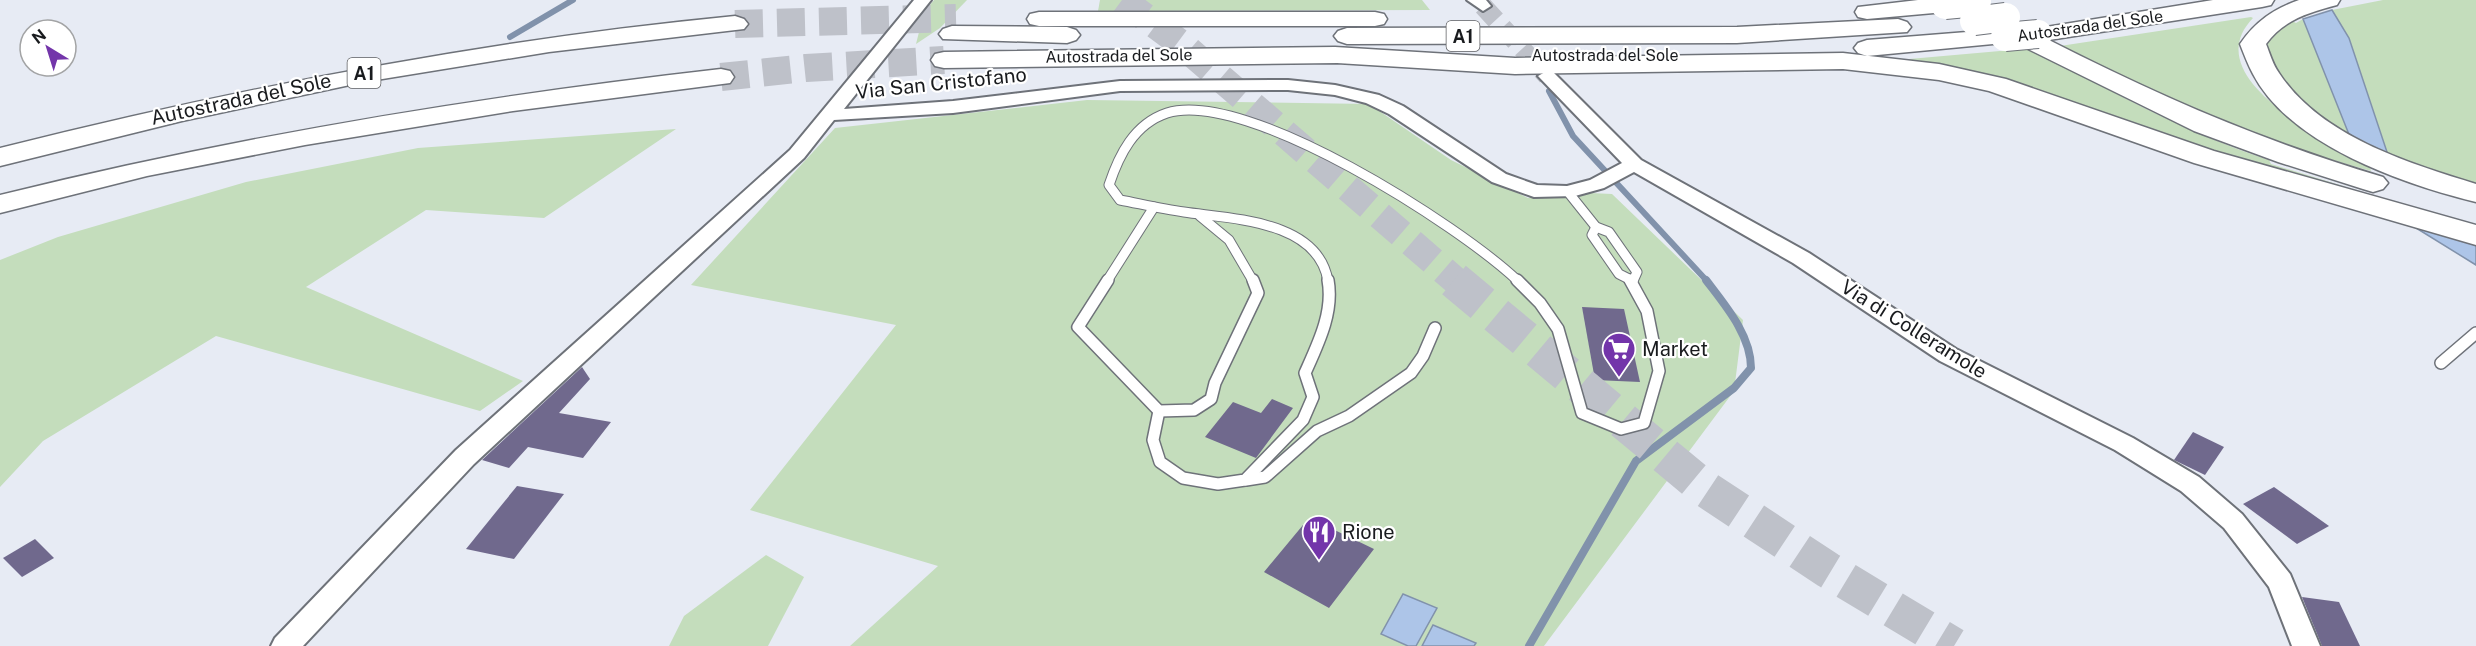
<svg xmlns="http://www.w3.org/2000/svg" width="2476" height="646" font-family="'Public Sans',sans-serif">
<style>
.green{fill:#c4ddbc}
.water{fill:#adc5e8;stroke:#8192ab;stroke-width:1.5}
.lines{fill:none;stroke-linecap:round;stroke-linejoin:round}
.stream-far1{stroke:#8192ab;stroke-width:6}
.stream{stroke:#8192ab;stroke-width:8}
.building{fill:#70698d}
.street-tunnel{stroke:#bec1c9;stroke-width:19;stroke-dasharray:19 10;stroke-linecap:butt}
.primary-tunnel-far1{stroke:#bec1c9;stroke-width:28;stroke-dasharray:28 14;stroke-linecap:butt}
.primary-tunnel{stroke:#bec1c9;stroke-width:37;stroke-dasharray:37 18;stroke-linecap:butt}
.highway-tunnel{stroke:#bec1c9;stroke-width:28;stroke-dasharray:28 14;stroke-linecap:butt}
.lane-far1-casing{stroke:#6e7279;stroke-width:11}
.lane-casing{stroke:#6e7279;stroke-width:14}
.street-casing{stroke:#6e7279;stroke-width:4}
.highway-casing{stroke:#6e7279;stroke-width:3}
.lane-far1{stroke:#fff;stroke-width:9}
.lane{stroke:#fff;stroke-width:11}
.street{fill:#fff;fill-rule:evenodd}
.highway{fill:#fff;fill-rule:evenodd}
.highway-bridge-casing{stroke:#6e7279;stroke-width:30;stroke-linecap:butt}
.highway-bridge{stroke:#fff;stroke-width:28}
.labels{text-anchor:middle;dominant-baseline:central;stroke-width:4.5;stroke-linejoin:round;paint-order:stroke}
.far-street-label{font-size:16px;fill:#191b1e;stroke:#fff}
.shield{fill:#fff;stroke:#5e5f62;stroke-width:1.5}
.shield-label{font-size:18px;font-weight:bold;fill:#191b1e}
.street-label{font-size:20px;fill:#191b1e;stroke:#fff}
.poi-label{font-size:20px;fill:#191b1e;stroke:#fff;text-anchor:start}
</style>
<rect width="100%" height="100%" fill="#e7ebf4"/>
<!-- green -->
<g class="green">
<polygon points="934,0 967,0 940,28 916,44 924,12"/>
<polygon points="1100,0 1422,0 1430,10 1098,11"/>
<polygon points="2383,0 2476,0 2476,187 2388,155 2349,38 2332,10"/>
<path d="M2251,17l2,1c-58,60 74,122 115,144l3,9c-109,-30 -211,-74 -311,-125z"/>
<path d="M2303,19l47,118c-25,-12 -93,-61 -82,-94 4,-11 13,-16 22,-23l6,3z"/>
<path d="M2034,48c75,43 152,85 235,112l2,4 88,27 -4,1 -457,-132z"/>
<polygon points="1087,100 1369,104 1451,160 1528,198 1568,192 1612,194 1743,320 1734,391 1544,646 850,646 938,566 750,510 896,325 691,285 835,128"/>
<polygon points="676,129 544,218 426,210 306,287 523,381 480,411 216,336 43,441 0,487 0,260 58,237 246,182 418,148"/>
<polygon points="766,555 804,577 768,646 669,646 684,616"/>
</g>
<!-- water -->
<g class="water">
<polygon points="2332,10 2349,38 2388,155 2350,137 2303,19"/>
<polygon points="2408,223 2476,243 2476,265"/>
<polygon points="1403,594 1437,608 1416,646 1408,646 1381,634"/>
<polygon points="1433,625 1476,643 1474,646 1422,646"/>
</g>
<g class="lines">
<!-- stream-far1 -->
<g class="stream-far1">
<polyline points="510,37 573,0"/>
<polyline points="1549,91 1573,136 1707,281"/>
</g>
<!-- stream -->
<path class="stream" d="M1529,646l107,-185 98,-73 17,-20c0,-33 -26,-63 -45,-88"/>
</g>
<!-- building -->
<g class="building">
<polygon points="1582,307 1624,309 1640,382 1595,380"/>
<polygon points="582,367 590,379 559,413 611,422 583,458 528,447 509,468 482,460"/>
<polygon points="1272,399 1293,408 1256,458 1205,437 1233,402 1261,413"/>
<polygon points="2193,432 2224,447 2205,475 2174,460"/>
<polygon points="517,486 564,494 514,559 466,549"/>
<polygon points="2274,487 2329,526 2297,544 2243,504"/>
<polygon points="1320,523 1374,549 1329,608 1264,572 1303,525 1314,530"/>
<polygon points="35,539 54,558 22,577 3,558"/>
<polygon points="2302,597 2339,602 2360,646 2322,646"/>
</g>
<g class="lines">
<!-- street-tunnel -->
<polyline class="street-tunnel" points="1483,6 1547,76"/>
<!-- primary-tunnel-far1 -->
<polyline class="primary-tunnel-far1" points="1122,0 1180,43 1456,281"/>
<!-- primary-tunnel -->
<polyline class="primary-tunnel" points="1454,280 1704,488 1828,570 1954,646"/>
<!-- highway-tunnel -->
<g class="highway-tunnel">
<polyline points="735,24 956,18"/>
<polyline points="721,77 806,68 944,60"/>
</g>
<!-- lane-far1 casing -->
<g class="lane-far1-casing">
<g id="lane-far1">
<polyline points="1568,192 1596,227 1609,232 1637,272 1633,281"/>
<polyline points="1200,216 1229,240 1253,281"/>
<polyline points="1596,227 1592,235 1619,274 1633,281"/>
<polyline points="1107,281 1154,207"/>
<path d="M1328,281c-10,-61 -97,-62 -144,-69 -22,-3 -43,-8 -64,-12l-11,-15c10,-30 25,-61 58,-72 79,-25 293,113 351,168"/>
</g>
</g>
<!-- lane casing -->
<g class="lane-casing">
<g id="lane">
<polyline points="1108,280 1078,327 1159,411 1194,410 1211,399 1215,383 1258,293 1253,280"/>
<polyline points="1517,280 1540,303 1558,329 1582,413 1621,429 1644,423 1659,371 1647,311 1630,280"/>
<polyline points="2441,363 2476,333"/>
<path d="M1159,411l-6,29 7,22 23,16 35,6 27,-4 58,-60 10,-23 -8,-24c13,-29 29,-61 23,-93"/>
<polyline points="1246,480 1265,477 1317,431 1349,416 1411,373 1423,356 1435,328"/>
</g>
</g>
<!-- street casing -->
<g class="street-casing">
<g id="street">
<polygon points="914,0 931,0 844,109 953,101 1120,81 1288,80 1335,85 1379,95 1403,106 1506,174 1537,185 1567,186 1590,180 1622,163 1538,76 1547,71 1553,72 1641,160 1809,253 1956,349 2133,438 2199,477 2242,514 2290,574 2320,646 2292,646 2269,587 2224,528 2181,491 2115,450 1940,361 1793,263 1634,172 1604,188 1575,196 1534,197 1492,182 1389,114 1366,103 1335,95 1288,90 1120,91 953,113 834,120 804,158 474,464 303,646 271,646 275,638 456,450 790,150"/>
<polygon points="1467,0 1486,0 1491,6 1483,11"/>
</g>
</g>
<!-- highway casing -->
<g class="highway-casing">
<g id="highway">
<polygon points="1918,0 1954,0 1957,5 1954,10 1945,12 1867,19 1858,17 1855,12 1858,7"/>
<path d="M2213,0h61l-3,5 -9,2 -213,33c112,57 213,101 334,137l5,6 -5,6 -10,3 -10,-3 -85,-27 -84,-31 -180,-89 -147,14 -9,-3 -4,-5 4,-5 9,-3 125,-10 -3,-4 4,-5 9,-3 9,3 17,9z"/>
<path d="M2299,0h41l-3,5c-27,7 -54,15 -71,39 4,10 7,21 13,29 41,63 129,90 197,111v18c-73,-18 -186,-57 -223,-128 -5,-9 -9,-20 -13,-30 15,-22 33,-35 59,-44z"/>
<polygon points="1039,12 1375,12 1384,14 1387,19 1384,24 1375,26 1039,26 1030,24 1027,19 1030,14"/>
<path d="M735,16l9,3 4,5 -4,5 -195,23 -185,30 -182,39 -182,45v-18c243,-61 486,-108 735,-132z"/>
<polygon points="1898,19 1907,22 1911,27 1907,32 1737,43 1347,44 1338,41 1334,36 1338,31 1347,28 1737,27"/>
<polygon points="952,26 1067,27 1076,30 1080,35 1076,40 1067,43 943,39 939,34 943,29"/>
<polygon points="1335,47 1515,58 1843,53 1939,64 2006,79 2214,151 2476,225 2476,245 2194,163 1989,91 1939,80 1843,69 1515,74 1337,63 944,68 935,66 931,60 935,54 944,52"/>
<path d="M721,69l9,2 4,6 -4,6 -217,28 -208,34 -158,31 -147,37v-18c239,-59 476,-98 721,-126z"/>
</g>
</g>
<!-- lane-far1 -->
<use href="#lane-far1" class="lane-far1"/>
<!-- lane -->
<use href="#lane" class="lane"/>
<!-- street -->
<use href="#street" class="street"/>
<!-- highway -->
<use href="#highway" class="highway"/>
<!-- highway-bridge casing -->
<g class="highway-bridge-casing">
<g id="highway-bridge">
<polyline points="1945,5 1977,2"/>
<polyline points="1974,21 2006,17"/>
<polyline points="2005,37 2038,34"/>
</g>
</g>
<!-- highway-bridge -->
<use href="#highway-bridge" class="highway-bridge"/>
</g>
<!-- icons -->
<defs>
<g id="supermarket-pin" transform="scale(1.725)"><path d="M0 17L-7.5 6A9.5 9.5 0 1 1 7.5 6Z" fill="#7335aa" stroke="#fff"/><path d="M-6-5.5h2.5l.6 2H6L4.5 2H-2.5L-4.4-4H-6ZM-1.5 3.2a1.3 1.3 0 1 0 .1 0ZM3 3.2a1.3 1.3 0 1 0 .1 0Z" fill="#fff"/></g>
<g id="restaurant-pin" transform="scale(1.725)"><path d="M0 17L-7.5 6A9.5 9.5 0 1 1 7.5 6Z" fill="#7335aa" stroke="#fff"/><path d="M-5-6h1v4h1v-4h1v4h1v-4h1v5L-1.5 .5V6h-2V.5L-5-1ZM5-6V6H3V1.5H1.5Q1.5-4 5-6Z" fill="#fff"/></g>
</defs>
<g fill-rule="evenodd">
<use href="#supermarket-pin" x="1619" y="349"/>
<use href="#restaurant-pin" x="1319" y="532"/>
</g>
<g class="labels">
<!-- far-street labels -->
<g class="far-street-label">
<text transform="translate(2090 26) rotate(-8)">Autostrada del Sole</text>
<text x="1605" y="55">Autostrada del Sole</text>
<text transform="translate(1119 56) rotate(-1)">Autostrada del Sole</text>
</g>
<!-- shield labels -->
<g class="shield">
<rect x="1446.5" y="21" width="33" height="30" rx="4.5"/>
<rect x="347.5" y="58" width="33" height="30" rx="4.5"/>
</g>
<g class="shield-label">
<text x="1463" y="36">A1</text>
<text x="364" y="73">A1</text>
</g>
<!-- street labels -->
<g class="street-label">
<text transform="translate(941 83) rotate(-6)">Via San Cristofano</text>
<text transform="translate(241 99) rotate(-12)">Autostrada del Sole</text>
<text transform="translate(1914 329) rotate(32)">Via di Colleramole</text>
</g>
<!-- poi labels -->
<g class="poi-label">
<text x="1642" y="349">Market</text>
<text x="1342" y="532">Rione</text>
</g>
</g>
<!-- north arrow -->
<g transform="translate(48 48) rotate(322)"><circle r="28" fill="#ffffff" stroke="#a3a4a5" stroke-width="1.5"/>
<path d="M0-4.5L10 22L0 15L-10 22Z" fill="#7335aa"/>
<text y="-9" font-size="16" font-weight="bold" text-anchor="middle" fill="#191b1e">N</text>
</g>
</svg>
